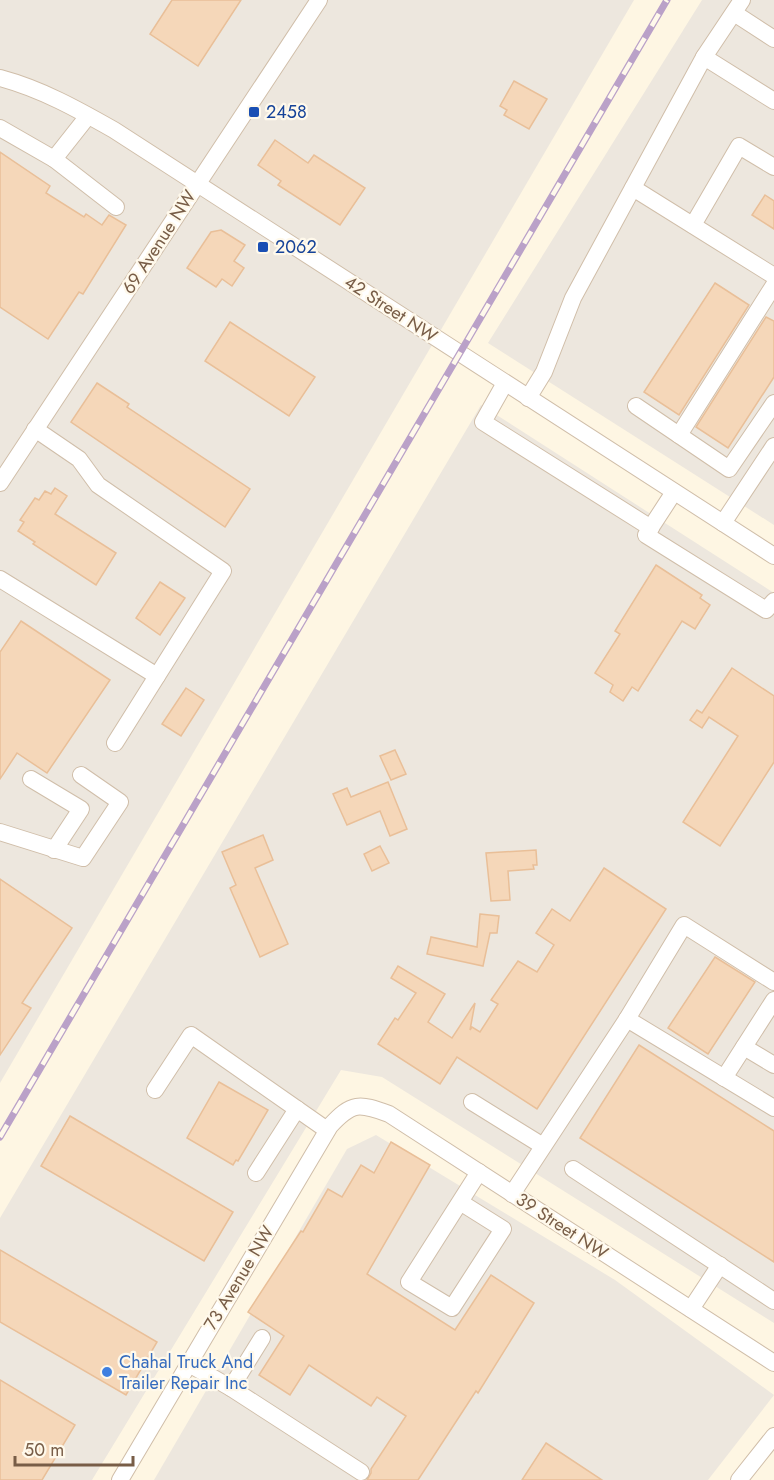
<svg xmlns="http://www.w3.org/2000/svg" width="774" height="1480" font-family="Jost,sans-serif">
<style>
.industrial{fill:#ede7de}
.building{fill:#f5d7b9;stroke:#e9bf98;stroke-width:1.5}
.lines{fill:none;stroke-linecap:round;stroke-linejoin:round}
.minor-casing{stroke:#d0bea9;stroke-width:18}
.minor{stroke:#fff;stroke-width:16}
.rail-casing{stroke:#baa1c8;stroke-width:7}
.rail{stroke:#fff9eb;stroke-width:4.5;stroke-dasharray:14;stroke-linecap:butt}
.transit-dot{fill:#1a4fb4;stroke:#fff9eb;stroke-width:2}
.shop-dot{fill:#3f7fe0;stroke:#fff9eb;stroke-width:2}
.labels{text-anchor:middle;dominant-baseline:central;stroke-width:4.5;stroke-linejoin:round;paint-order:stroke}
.transit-label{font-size:18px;fill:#164399;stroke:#fff9eb;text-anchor:start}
.street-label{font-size:18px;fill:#785d47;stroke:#fff9eb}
.shop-label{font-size:18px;fill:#366cbe;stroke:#fff9eb;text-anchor:start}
</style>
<rect width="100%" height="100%" fill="#fef6e3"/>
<!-- industrial -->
<g class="industrial">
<polygon points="0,0 634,0 0,1083"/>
<polygon points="702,0 774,0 774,525 488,343"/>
<polygon points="481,405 774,593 774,1323 382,1077 341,1070 92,1480 0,1480 0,1218"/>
<polygon points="376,1135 615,1280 774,1395 708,1480 154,1480 347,1149"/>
</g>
<!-- building -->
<g class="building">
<polygon points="172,0 241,0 198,66 150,34"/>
<polygon points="514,81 547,99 529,129 504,115 507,110 500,106"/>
<polygon points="275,140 308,163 314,155 365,188 340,225 278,185 281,181 258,165"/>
<polygon points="0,152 50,186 46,193 84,217 86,214 102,225 109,215 126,225 83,294 79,292 48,339 0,307"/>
<polygon points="765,195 774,201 774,229 752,215"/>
<polygon points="221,230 245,245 234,261 244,268 232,286 222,279 216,287 187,268 211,232"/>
<polygon points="715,283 749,305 679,415 644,392"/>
<polygon points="766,317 774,321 774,377 728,448 696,427"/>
<polygon points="230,322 315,377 289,416 205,361"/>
<polygon points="97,383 129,404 127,407 250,489 225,527 71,422"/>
<polygon points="55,488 67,496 55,514 116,553 96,585 33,544 35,542 18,531 24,522 20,520 35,498 39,500 45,491 51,494"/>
<polygon points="656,565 702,595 700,598 710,605 695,629 682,621 638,691 632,687 623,701 610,692 613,685 595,673 620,634 615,631"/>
<polygon points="160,582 185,598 160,635 136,618"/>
<polygon points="21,621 110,680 47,773 17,753 0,779 0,652"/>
<polygon points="732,668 774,696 774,762 720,846 683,822 738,736 709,717 702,728 690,720 697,710 702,713"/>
<polygon points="186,688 204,700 181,736 162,724"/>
<polygon points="395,750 406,774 391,780 380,756"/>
<polygon points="388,782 407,829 390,836 380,811 347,825 333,794 347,788 351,797"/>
<polygon points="263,835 273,860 255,868 288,944 260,957 230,888 236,885 222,852"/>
<polygon points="380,846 389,863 372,871 364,854"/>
<polygon points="536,850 537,865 533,865 534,869 508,871 510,900 491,901 486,853"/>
<polygon points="604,868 666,909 537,1109 457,1057 440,1084 378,1044 395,1018 398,1020 416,993 391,978 398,966 445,994 428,1022 452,1038 475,1003 470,1030 472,1027 480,1032 498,1004 491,1000 518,961 537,972 554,945 536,933 552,909 570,921"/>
<polygon points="0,879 72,928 22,1003 31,1008 0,1055"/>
<polygon points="480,914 499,916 497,933 490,933 483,966 427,954 431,937 477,947"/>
<polygon points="715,957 755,982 708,1054 668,1028"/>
<polygon points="639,1045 774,1131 774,1262 580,1138"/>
<polygon points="219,1082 268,1110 238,1161 236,1160 233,1165 187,1138"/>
<polygon points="70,1116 233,1212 204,1261 41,1166"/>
<polygon points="391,1142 430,1165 367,1274 455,1330 491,1275 534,1303 478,1393 476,1391 418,1480 367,1480 371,1473 371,1469 406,1416 377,1397 371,1406 309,1365 290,1395 259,1375 284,1336 248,1312 301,1231 303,1232 328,1189 342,1197 361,1165 374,1173"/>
<polygon points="0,1250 157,1342 126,1395 0,1322"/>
<polygon points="0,1380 75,1425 42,1480 0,1480"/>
<polygon points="546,1443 602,1480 522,1480"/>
</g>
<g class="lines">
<!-- minor casing -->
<g class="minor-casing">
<g id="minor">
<polyline points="734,13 774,39"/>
<polyline points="704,57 742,0"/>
<path d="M0,78c41,11 77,31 114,52l660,426"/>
<polyline points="88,116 54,159 116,207"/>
<polyline points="0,128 54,159"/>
<polyline points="633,188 774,276"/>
<polyline points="693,225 739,146 774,167"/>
<polyline points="505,383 483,422 651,528"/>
<polyline points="528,398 544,372 573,298 704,57 774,101"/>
<polyline points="636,406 729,469 774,403"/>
<polyline points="35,429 79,459 98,485 223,571 115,743"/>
<polyline points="679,435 774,285"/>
<polyline points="0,483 319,0"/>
<polyline points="674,492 646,535 766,610 774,601"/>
<polyline points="723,523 774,446"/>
<polyline points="0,579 157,676"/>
<polyline points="31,779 81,809 54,850"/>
<polyline points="0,832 83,858 120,802 81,775"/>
<polyline points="774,982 684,925 627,1019 774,1108"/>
<polyline points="744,1047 774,1065"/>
<polyline points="724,1078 774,1000"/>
<polyline points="155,1090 191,1035 327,1130"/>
<polyline points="472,1102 543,1146"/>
<polyline points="573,1169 774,1301"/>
<polyline points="256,1173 297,1109"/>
<polyline points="512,1194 627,1019"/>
<polyline points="460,1202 503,1229 452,1308 409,1282 479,1172"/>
<polyline points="691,1309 720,1265"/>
<polyline points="189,1364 231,1388 361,1472"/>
<polyline points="231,1388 262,1338"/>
<path d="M120,1480l210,-354c22,-24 29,-23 59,-12l385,249"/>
<polyline points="739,1480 774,1436"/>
</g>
</g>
<!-- minor -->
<use href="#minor" class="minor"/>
<!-- rail casing -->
<g class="rail-casing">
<polyline id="rail" points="0,1137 667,0"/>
</g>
<!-- rail -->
<use href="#rail" class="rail"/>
</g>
<!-- markers -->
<g class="transit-dot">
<rect x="248" y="106" width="12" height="12" rx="3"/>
<rect x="257" y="241" width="12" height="12" rx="3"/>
</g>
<circle class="shop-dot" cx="107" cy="1372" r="6"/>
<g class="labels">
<!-- transit labels -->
<g class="transit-label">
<text x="266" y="112">2458</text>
<text x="275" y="247">2062</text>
</g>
<!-- street labels -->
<g class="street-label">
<text transform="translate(159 242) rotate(-57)">69 Avenue NW</text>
<text transform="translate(391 309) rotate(33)">42 Street NW</text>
<text transform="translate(562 1226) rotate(33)">39 Street NW</text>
<text transform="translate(239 1278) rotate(-59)">73 Avenue NW</text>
</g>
<!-- shop labels -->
<g class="shop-label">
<text x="119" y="1362">Chahal Truck And<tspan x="119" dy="21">Trailer Repair Inc</tspan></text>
</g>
</g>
<!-- scale -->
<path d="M15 1456v9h118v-9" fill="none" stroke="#785d47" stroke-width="3"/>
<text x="24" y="1456" font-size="18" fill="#785d47" stroke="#fff9eb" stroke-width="4.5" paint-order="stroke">50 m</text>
</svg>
